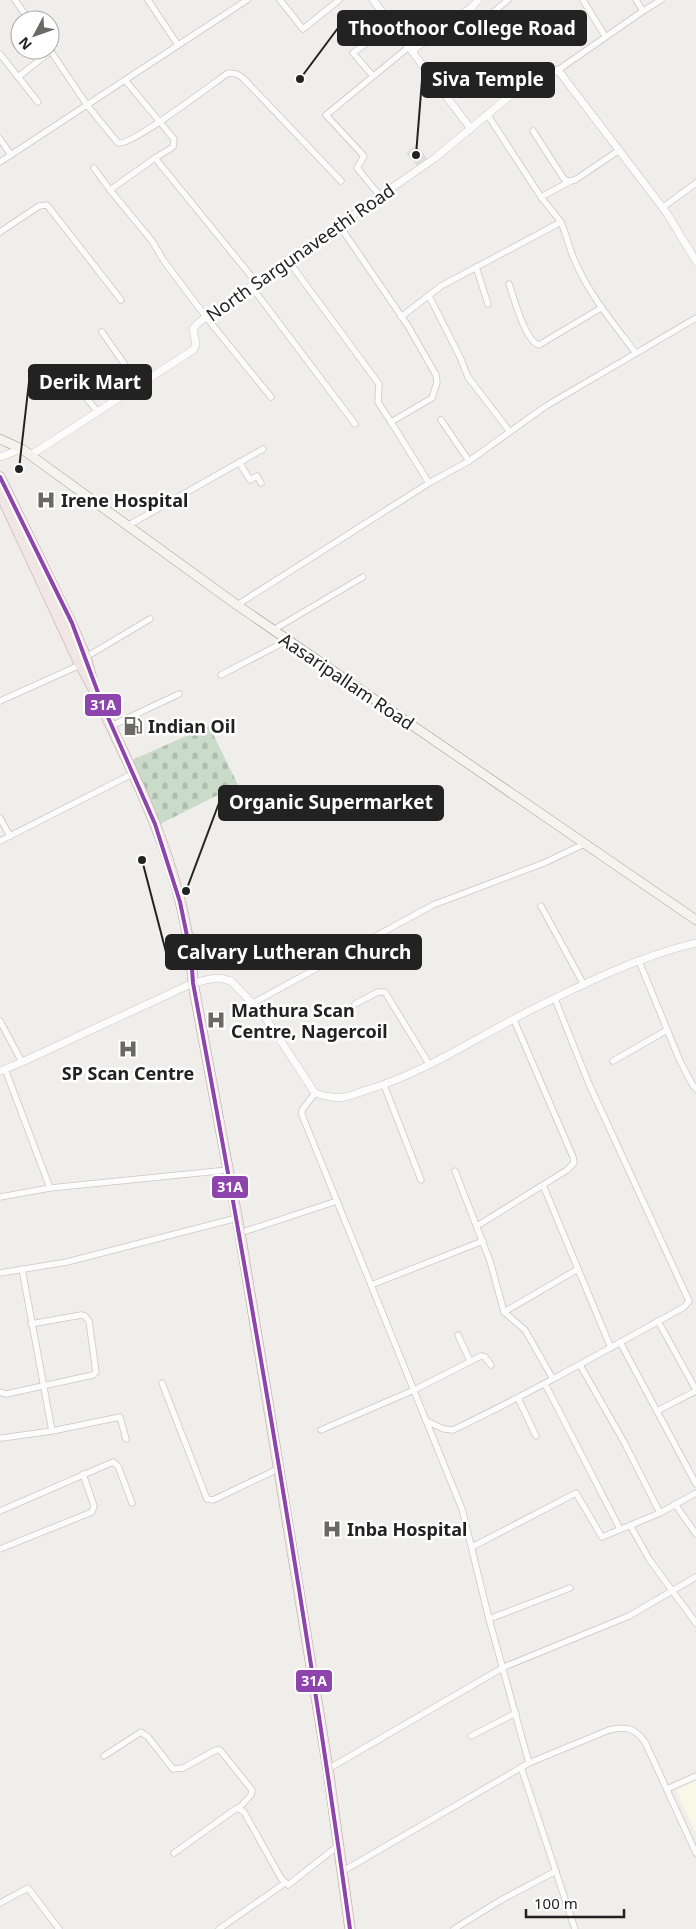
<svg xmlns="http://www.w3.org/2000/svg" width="696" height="1929" font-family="'Noto Sans',sans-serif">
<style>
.education{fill:#f8f7e8}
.religious{fill:#dededc}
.cemetery{fill:url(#cemetery-stones)}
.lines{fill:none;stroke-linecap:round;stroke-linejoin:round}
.minor-casing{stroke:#c9c8c7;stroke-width:7}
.tertiary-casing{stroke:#c9c8c7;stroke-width:8}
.secondary-casing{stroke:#999a82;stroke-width:10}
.trunk-casing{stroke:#c5a2ac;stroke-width:11}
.minor{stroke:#fdfcfc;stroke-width:5.5}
.tertiary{stroke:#fdfcfc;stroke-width:7}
.secondary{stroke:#f4f4ed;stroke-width:9}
.trunk{stroke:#f0e6e4;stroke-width:10}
.bus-1-casing{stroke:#fff;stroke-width:8}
.bus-1{stroke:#8e44ad;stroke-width:4}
.labels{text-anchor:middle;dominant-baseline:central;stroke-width:5;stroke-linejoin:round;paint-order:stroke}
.street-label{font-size:18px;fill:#222;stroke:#fff}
.poi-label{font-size:18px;font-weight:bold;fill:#222;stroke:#fff;text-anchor:start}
.leader{fill:none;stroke:#222;stroke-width:2}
.callout-dot{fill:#222;stroke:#fff;stroke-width:2}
.callout{fill:#222;stroke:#222;stroke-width:2}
.callout-label{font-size:19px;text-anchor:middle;font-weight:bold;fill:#fff}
.line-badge{stroke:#fff;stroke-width:2}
.badge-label{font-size:14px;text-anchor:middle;font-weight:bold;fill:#fff}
</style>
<defs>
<pattern id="cemetery-stones" width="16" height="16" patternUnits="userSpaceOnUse" patternTransform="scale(1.25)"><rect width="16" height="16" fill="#cadbca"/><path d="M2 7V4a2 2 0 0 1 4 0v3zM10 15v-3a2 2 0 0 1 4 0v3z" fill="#adbcad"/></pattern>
</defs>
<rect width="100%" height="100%" fill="#f0eeeb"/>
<!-- education -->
<polygon class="education" points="696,1781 696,1834 676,1790"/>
<!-- religious -->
<polygon class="religious" points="416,145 427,158 417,166 406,153"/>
<!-- cemetery -->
<polygon class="cemetery" points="209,726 238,785 160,824 132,760"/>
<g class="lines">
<!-- minor casing -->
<g class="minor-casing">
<g id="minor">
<polyline points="15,0 29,20"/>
<polyline points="148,0 178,45"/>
<polyline points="280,0 303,29 339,0"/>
<polyline points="583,0 605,36"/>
<polyline points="643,11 661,0"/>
<polyline points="491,14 508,0"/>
<path d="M50,50l37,55 31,38c14,3 94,-59 110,-70l9,1 6,4 98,103"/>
<polyline points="0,54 38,102"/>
<polyline points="558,70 643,11 636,0"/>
<polyline points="373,76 353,53 392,24"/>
<polyline points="18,77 51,51"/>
<polyline points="125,80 174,139 173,147 155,158 256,282"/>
<polyline points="533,131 564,179 568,181 575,180 618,151"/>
<polyline points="0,139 11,155"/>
<polyline points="0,162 247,0"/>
<polyline points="94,168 110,190 152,241 164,261 206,317 271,397"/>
<polyline points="110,190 155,158"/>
<polyline points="380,196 357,168 364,156 326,115 410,46"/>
<polyline points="541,197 571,181"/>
<polyline points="662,208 696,183"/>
<path d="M561,222c5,12 8,25 13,37 14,34 39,64 61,93"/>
<polyline points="339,225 408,326 436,375 437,382 432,398 391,422 429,483"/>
<polyline points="0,232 39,206 47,205 121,300"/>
<polyline points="287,259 379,384 378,402 391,422"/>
<polyline points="476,267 488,304"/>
<path d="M509,284c5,14 16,57 30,61l62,-37"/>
<polyline points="251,286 355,424"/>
<polyline points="429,296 460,357 468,377 510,432"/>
<polyline points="401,317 441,286 561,222 541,197 487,114"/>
<polyline points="102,332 139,385"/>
<polyline points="68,376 98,412"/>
<polyline points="441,420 469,461"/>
<polyline points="239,462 250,480 257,476 261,483"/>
<polyline points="129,525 263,449"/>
<polyline points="237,605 429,483 469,461 546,406 696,318"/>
<polyline points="273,630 363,577"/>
<polyline points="86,657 150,619"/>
<polyline points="221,675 288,640"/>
<polyline points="0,701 80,665"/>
<polyline points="111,726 179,694"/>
<polyline points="0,818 10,836"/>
<polyline points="0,841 134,773"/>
<polyline points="541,906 584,985"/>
<polyline points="639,961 680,1061 692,1084 696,1089"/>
<polyline points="253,1003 433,905 544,863 584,844"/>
<polyline points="355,1004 378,992 385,992 429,1064"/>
<polyline points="0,1021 22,1062"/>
<polyline points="613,1061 667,1030"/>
<polyline points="5,1069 50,1188"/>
<polyline points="384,1085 421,1180"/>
<polyline points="315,1093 302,1110 302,1115 462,1509 489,1619 529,1763 343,1871"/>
<polyline points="455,1171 490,1261 504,1312 525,1330 553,1379"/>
<polyline points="543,1185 611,1348"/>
<polyline points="0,1197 50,1188 228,1170"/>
<polyline points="477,1226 567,1170 574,1163 573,1157 514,1020"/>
<polyline points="240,1233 337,1201"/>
<polyline points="0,1273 67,1262 237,1218"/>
<polyline points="371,1285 483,1241"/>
<polyline points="504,1312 578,1269"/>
<polyline points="658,1321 696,1390"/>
<polyline points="458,1335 470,1361"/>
<polyline points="620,1342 696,1484"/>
<polyline points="580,1365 624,1442 660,1513"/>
<polyline points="162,1383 207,1499 213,1500 278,1469"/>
<polyline points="545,1384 620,1529"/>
<polyline points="0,1392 6,1394 93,1375 96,1372 89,1321 85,1316 81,1315 31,1324"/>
<polyline points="518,1398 536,1436"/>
<polyline points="657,1411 696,1391"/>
<path d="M426,1421l18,8 9,1c79,-38 155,-81 231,-123l5,-6 -100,-217 -34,-85"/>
<polyline points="321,1430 414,1390 481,1356 485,1357 491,1365"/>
<polyline points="52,1431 120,1417 126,1439"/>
<polyline points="2,1438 52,1431 22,1269"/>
<polyline points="675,1504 696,1534"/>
<polyline points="0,1511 113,1462 118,1466 132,1503"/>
<polyline points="630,1525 649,1559 696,1623"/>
<polyline points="472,1547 576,1493 602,1537 660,1513 696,1493"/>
<polyline points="0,1549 92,1512 94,1506 83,1474"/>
<polyline points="489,1619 570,1588"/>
<polyline points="471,1736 516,1713"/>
<polyline points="104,1756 141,1732 148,1737 173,1769 183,1768 216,1750 220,1750 252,1790 251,1795 239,1808"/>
<path d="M529,1763l80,-33c17,-4 26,-2 36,12l51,111"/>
<polyline points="521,1767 575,1929"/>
<polyline points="328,1769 504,1667 629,1616 696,1577"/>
<polyline points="667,1789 696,1776"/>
<polyline points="174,1853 237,1808 244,1812 281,1878 288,1885 339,1845"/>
<polyline points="0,1903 28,1888 59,1929"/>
<polyline points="219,1929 285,1883"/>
<polyline points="454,1929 501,1900 556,1871"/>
</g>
</g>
<!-- tertiary casing -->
<g class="tertiary-casing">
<g id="tertiary">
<polyline points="373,0 471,129"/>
<polyline points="413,50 472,7 478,0"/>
<polyline points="31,455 193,350 196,345 193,329 197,324 206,317 435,158 512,94 558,70 666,212 696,261"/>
<polyline points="0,457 22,449"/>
<path d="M0,1071l22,-9 171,-79 17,-4 9,-1 12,3 32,33 52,79c9,3 19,6 30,4 7,-1 14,-5 22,-7 57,-17 107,-51 160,-78 54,-27 110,-55 169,-69"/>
</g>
</g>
<!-- secondary casing -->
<g class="secondary-casing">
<polyline id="secondary" points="0,439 22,449 237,605 696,920"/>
</g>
<!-- trunk casing -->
<g class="trunk-casing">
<g id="trunk">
<polyline points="0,477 71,623 86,657 91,676"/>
<path d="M0,493l80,172c14,23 24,47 36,72 38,78 72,158 77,246l47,250 88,536 22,160"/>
</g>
</g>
<!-- minor -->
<use href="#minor" class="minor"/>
<!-- tertiary -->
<use href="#tertiary" class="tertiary"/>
<!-- secondary -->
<use href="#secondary" class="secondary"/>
<!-- trunk -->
<use href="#trunk" class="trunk"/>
<!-- bus-1 casing -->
<g class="bus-1-casing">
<path id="bus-1" d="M0,477l72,146 31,83 52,118 25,78 11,53 2,28c59,314 113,629 157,946"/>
</g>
<!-- bus-1 -->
<use href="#bus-1" class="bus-1"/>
</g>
<!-- icons -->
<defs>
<g id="hospital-bare" transform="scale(1.5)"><path d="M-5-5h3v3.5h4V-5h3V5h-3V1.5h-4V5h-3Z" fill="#6a6968" stroke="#fff" stroke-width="2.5" paint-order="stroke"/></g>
<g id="fuel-bare" transform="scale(1.5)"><path d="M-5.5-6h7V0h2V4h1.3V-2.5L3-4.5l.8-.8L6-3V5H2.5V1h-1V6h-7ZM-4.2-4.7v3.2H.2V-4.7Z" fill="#6a6968" stroke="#fff" stroke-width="2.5" paint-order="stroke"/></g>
</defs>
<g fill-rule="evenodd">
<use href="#hospital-bare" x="46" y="500"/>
<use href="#fuel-bare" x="133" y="726"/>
<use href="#hospital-bare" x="216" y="1020"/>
<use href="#hospital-bare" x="128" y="1049"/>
<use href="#hospital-bare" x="332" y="1529"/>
</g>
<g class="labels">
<!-- street labels -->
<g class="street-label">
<text transform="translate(300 252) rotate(-35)">North Sargunaveethi Road</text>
<text transform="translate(347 681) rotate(34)">Aasaripallam Road</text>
</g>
<!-- poi labels -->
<g class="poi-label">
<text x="61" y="500">Irene Hospital</text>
<text x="148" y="726">Indian Oil</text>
<text x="231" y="1010">Mathura Scan<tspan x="231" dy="21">Centre, Nagercoil</tspan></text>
<text x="128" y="1073" text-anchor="middle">SP Scan Centre</text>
<text x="347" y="1529">Inba Hospital</text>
</g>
</g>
<!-- callouts -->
<path class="leader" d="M300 79L338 28M416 155L422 80M19 469L29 382M186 891L219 803M142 860L166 952"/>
<g class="callout-dot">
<circle cx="300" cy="79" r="5"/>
<circle cx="416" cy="155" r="5"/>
<circle cx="19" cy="469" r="5"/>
<circle cx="186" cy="891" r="5"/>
<circle cx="142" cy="860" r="5"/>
</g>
<g class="callout">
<rect x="338" y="11" width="248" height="34" rx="5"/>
<rect x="422" y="63" width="132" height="34" rx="5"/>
<rect x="29" y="365" width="122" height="34" rx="5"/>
<rect x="219" y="786" width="224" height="34" rx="5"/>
<rect x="166" y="935" width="255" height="34" rx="5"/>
</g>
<g class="callout-label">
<text x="462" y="35">Thoothoor College Road</text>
<text x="488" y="86">Siva Temple</text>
<text x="90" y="389">Derik Mart</text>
<text x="331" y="809">Organic Supermarket</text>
<text x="294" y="959">Calvary Lutheran Church</text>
</g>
<g class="line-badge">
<rect x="84" y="693" width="38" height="24" rx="5" fill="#8e44ad"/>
<rect x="211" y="1175" width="38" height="24" rx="5" fill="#8e44ad"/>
<rect x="295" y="1669" width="38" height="24" rx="5" fill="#8e44ad"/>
</g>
<g class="badge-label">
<text x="103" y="710">31A</text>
<text x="230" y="1192">31A</text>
<text x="314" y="1686">31A</text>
</g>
<!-- north arrow -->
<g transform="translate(35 35) rotate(229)"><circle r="24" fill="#ffffff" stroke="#a7a7a7"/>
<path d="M0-4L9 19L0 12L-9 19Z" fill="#6a6968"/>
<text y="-8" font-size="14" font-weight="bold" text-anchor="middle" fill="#222222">N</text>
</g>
<!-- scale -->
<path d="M526 1909v8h98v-8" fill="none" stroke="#222222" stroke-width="2.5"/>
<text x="534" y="1909" font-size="15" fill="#222222" stroke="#ffffff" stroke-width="4" paint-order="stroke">100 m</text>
</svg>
